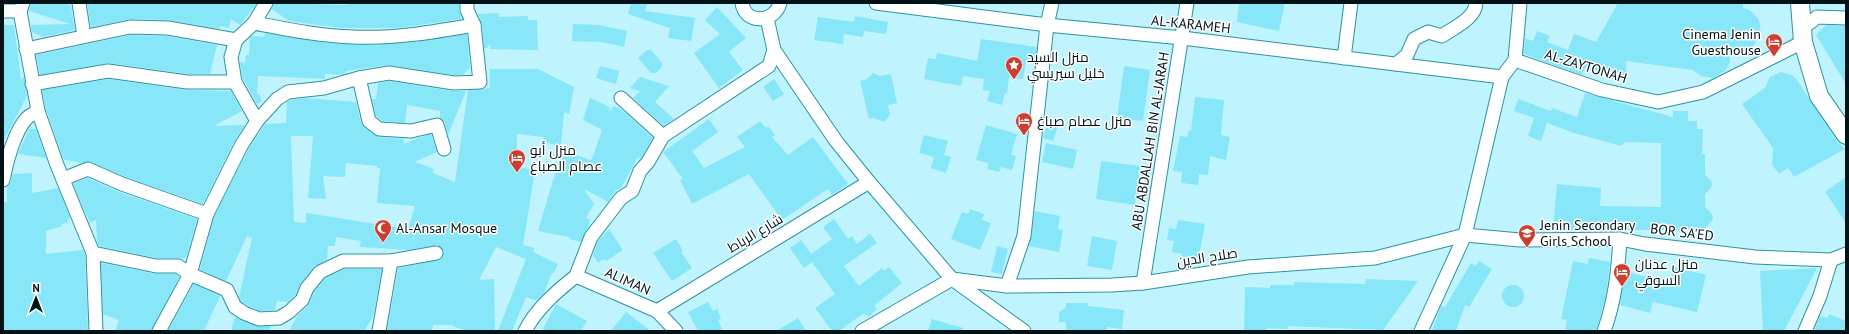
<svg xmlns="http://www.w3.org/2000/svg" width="1849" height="334" font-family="'PT Sans',Cairo,sans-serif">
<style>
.building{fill:#87e6f7;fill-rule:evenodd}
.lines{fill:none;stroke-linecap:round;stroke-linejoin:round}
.street-casing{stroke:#2b92a1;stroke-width:15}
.secondary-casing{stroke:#2b92a1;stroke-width:20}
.street{stroke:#fff;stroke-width:13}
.secondary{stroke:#fff;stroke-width:18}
.labels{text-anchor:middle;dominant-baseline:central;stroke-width:3;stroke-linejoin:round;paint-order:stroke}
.street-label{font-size:14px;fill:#001215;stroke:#fff}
.poi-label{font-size:14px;fill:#001215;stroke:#fff;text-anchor:start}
</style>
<rect width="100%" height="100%" fill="#bff4fe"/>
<!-- building -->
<g class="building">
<polygon points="31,3 65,3 71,6 75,30 43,37 32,32 31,25 70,24 29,11"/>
<polygon points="87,3 257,3 240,25 231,19 229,28 220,26 219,29 169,20 130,19 91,27"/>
<polygon points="274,3 347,5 347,3 459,3 459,10 462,19 398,28 341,28 289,21 272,9"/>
<polygon points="631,3 648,3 645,11 695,18 691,41 668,38 670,28 628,14"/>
<polygon points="1239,3 1285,3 1279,31 1237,22"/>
<polygon points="1618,3 1743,3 1743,8 1750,10 1759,20 1761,33 1754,45 1749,49 1742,51 1730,51 1730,61 1728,67 1724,72 1713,78 1701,76 1693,70 1626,61 1627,76 1585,68 1582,75 1524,54 1525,38 1533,41 1537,31 1550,36 1547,42 1568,50 1574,34 1596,42"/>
<polygon points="717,7 746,38 729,52 743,70 719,88 694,53 720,34 705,20"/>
<polygon points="499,13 499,17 528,16 528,20 537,20 538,50 490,49 490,44 487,48 484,48 482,24 478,14"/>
<polygon points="855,16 888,22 886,34 864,31 863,37 844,34 843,44 814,40 818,17 854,22"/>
<polygon points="573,24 600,25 627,31 624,47 602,42 572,41"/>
<polygon points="3,25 14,25 21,80 24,76 27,96 3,142"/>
<polygon points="1826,25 1846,26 1846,84 1816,35"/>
<polygon points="265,33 327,43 368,45 415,42 467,34 470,67 463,75 454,75 388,65 346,71 346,73 342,75 325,74 325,79 258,76 257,94 259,94 262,101 257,104 243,79 240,62 245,63 246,55 249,55 250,38 252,36 264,37"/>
<polygon points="131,35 167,36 217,45 210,74 188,74 109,63 40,75 36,55"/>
<polygon points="981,39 1037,47 1035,62 1026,61 1023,79 1009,77 1007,94 1005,93 1002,105 987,101 990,91 983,90 984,79 963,76 961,86 924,79 928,58 936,59 937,53 977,61"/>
<polygon points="647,50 651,50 662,63 662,67 656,73 651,73 638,58"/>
<polygon points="600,66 619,71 616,84 596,78"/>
<polygon points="1124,66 1150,70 1143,121 1117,118"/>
<path d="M490,69h48l36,18 -5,27 -5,-2 -3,33 -18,-2 1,-6 -27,-3v33l18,3 -12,75 12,3 -2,4 25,12 -4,9h-2l-8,20 -7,8 -11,-4 -14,34h-14l28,-72 -30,-12 -17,33 15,-1 1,52h-30l-14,-6h-18l-1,6h-45l11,-63 43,-9 3,-8 -6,-6 -29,5 -49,-3 1,-6 -25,-4 -1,9h-7l-1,14 -13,7 -13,16 -6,12 -7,7 -11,-1 -2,9 -15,1 -12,-5 -7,-4 -2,-5 13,-59 -5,-2 -21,45 -26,-12 14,-52 34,-67 17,-26 21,-1 1,-21 4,-2 15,-2 50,4 5,21 3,4 14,10 26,2v5l14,-6 13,-4 6,18 -22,10 19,7 -1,4 22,9 13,-92 22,-2zM291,136h22l-5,62 18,1 -3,-23 22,1 1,-14 31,3v2h3l-3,35 38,3 -7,23 -102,-16v10l-12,-1z"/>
<polygon points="1781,72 1792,75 1797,80 1837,141 1845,149 1794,177 1788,168 1779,174 1772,165 1773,148 1742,104 1765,88 1770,77"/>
<polygon points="873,73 880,76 891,74 897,103 888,105 890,115 884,122 874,118 869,119 860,81 867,79"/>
<polygon points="640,77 669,86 655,102 674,119 664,126 633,98 640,91 630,88"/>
<polygon points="108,79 186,90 231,91 242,111 214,126 245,125 234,142 203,204 125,177 91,162 79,164 79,162 64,160 46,109 42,90"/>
<polygon points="774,79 784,94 773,101 763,87"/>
<polygon points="389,81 453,91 466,91 448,135 445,122 440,118 440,111 407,105 405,123 382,121 376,116 372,99 376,99 378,83"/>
<polygon points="1585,93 1673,117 1673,111 1688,111 1688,121 1697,121 1697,129 1703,129 1702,154 1705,154 1705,175 1711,180 1712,184 1711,188 1705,194 1705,207 1712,214 1713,217 1712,221 1703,230 1598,230 1598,231 1590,231 1553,228 1557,184 1601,188 1600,206 1661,207 1661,143 1625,142 1621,146 1571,132 1547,123 1541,141 1528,136 1534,118 1514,111 1518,99 1551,111 1552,108 1577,117"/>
<polygon points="1195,97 1224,100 1221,135 1230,137 1226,160 1210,156 1208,175 1199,174 1198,185 1181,183 1182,172 1173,171 1180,136 1187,137 1189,130 1191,131"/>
<polygon points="590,98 610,107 609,112 614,106 622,110 653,138 642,157 640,159 638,157 621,188 616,190 608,202 584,189 594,204 586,218 590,219 588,228 581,242 569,239 569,237 538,231 554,177 565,151 590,160 592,159 602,130 583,120"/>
<polygon points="709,119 718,132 692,151 704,168 745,147 737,137 760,121 766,128 768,126 775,135 772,137 788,155 813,137 848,184 832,195 828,189 782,220 749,174 692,204 680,180 683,179 663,152"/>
<polygon points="1047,122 1058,126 1053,141 1043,138"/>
<polygon points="986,125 1017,134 1011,155 1016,156 1012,170 1001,167 999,172 987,169 988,163 976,160"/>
<polygon points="29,129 36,129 46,158 18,154"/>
<polygon points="924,135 948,141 944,155 951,157 946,173 931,168 934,157 919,153"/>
<polygon points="1046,143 1077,150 1073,169 1042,162"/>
<polygon points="1101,161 1140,166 1135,205 1096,199"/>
<polygon points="32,173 32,193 58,188 70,217 67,223 61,224 62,226 46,231 46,254 83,250 85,255 88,331 3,331 3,202 7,202 7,187 11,182 12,174"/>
<polygon points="1846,177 1846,223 1825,192"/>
<polygon points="88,178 119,192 197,219 186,258 157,258 99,246 97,241 96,220 90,223 73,184"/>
<polygon points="970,209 984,214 982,220 991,223 980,250 951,239 962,212 968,214"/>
<polygon points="1035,211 1060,216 1058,229 1063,230 1059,252 1029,246"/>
<polygon points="834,219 848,239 852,236 857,244 870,234 877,243 844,266 859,286 882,268 884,271 889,267 902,283 874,306 877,308 869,317 864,313 839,331 832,331 815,308 835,294 812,262 804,268 790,248 801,240 811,254 832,239 823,227"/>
<polygon points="1178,220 1205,224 1198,261 1181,258 1182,254 1172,252 1174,241 1167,240 1169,228 1176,229"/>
<polygon points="609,229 623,250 606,261 604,259 598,263 593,255 598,241"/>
<polygon points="1092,236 1117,241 1112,270 1087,266"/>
<polygon points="676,239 683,251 681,252 692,268 672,281 653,253"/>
<polygon points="997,246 1008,249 1002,274 991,272"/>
<polygon points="1589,258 1610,262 1606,296 1596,331 1565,331 1567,320 1561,319 1573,261 1588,264"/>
<polygon points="1479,261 1492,269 1469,307 1465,305 1456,331 1432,331 1441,306 1445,307 1471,263 1476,266"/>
<polygon points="101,263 155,274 176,274 179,277 151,331 115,331 119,320 103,314"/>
<polygon points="1674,267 1706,275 1697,312 1653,302 1650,313 1620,305 1625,271 1670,284"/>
<polygon points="1817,268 1784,331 1763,331 1760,271"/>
<polygon points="345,269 382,269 373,317 364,331 289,331 298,315 308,306 314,292 325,278"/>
<polygon points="1366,279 1418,281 1383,330 1288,326 1288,329 1267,328 1267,331 1244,331 1245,287 1270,288 1270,285 1294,285 1294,282 1365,284"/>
<polygon points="194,284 220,296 204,331 168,331"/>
<circle cx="1513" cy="296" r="11"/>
<polygon points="708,302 713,311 717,309 721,319 718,320 723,331 698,331 688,312"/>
<polygon points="1066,303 1088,303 1088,306 1124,310 1122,329 1107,327 1107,330 1066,330 1066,322 1059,322 1059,312 1066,308"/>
<polygon points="556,304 587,321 581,331 542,331"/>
<polygon points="626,312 651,331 611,331"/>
<polygon points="1829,314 1846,321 1846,331 1814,331 1820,316 1828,318"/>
<polygon points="235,317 256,326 271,326 270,331 231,331"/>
<polygon points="798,318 806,331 776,331"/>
<polygon points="932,319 963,328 963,331 928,331"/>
</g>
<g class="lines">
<!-- street casing -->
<g class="street-casing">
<g id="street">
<polyline points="79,3 84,36"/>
<path d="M742,3c3,22 33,20 38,0"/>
<polyline points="876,3 1047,25 1182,38 1502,77"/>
<polyline points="3,11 20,11 23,3"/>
<polyline points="20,11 38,111 57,165 93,253 96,331"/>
<polyline points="767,18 774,50 836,141 869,182 952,279 1024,331"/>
<path d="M254,23c32,6 66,13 99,14 41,2 81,-5 121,-12"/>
<polyline points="1802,29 1817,17 1846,18"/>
<polyline points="26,49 130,27 168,28 236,40"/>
<polyline points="1344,58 1351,3"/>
<polyline points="1515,60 1602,90 1658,102 1703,92 1803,42"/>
<path d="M1396,64l11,-9 7,-16 14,-7 14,4c11,-8 34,-18 34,-33"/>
<polyline points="359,78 369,121 379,129 411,131 437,125 444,149"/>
<polyline points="235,82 231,57 236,40 254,23 266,3"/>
<polyline points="32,84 108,71 187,82 235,82 257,121 277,99 288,92 324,88 359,78 389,73 454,83 480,82 474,25 467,10 467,3"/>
<polyline points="621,98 663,136"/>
<polyline points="63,179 88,169 122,184 207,214"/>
<path d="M3,180c3,-17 12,-50 24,-62 3,-3 8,-5 11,-7"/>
<polyline points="93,253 156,266 178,266 190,274 227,290 235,307 244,313 259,319 279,318 289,312 302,300 307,288 320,272 343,261 391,261 436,253"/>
<polyline points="576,276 591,237 621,198 632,191 640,171 648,162 663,136 769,66 774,50"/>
<polyline points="1143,283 1187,3"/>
<polyline points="1007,286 1024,236 1047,25 1052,3"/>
<polyline points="657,311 869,182"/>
<polyline points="159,331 190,274 207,214 241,146 257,121"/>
<polyline points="379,331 391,261"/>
<path d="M525,331c11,-22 32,-40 51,-55l81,35 19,20"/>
<polyline points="862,331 952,279 1007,286 1112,285 1143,283 1248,267 1375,258 1465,235 1520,240 1620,239 1645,244 1755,257 1831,260 1846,254"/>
<polyline points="1421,331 1465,235 1502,77 1515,60 1520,3"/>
<path d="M1604,331c11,-30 14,-60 16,-92"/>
<polyline points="1805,331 1820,296 1831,260"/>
</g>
</g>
<!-- secondary casing -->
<g class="secondary-casing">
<polyline id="secondary" points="1800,3 1803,42 1819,96 1846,135"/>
</g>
<!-- street -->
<use href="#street" class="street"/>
<!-- secondary -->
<use href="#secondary" class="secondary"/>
</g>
<!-- icons -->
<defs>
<g id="hotel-pin" transform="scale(0.9)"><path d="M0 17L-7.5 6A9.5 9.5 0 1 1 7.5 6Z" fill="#cc3f30" stroke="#fff"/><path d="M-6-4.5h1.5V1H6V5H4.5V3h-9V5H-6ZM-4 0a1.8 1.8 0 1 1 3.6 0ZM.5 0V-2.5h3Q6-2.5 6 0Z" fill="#fff"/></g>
<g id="sight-pin" transform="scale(0.9)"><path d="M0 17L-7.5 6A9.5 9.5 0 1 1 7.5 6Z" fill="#cc3f30" stroke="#fff"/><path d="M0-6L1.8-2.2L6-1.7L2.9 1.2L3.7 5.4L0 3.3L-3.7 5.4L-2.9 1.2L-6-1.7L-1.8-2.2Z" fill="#fff"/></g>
<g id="mosque-pin" transform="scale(0.9)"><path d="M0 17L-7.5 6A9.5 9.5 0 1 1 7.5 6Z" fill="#cc3f30" stroke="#fff"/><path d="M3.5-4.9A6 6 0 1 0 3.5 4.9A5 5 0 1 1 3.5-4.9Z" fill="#fff"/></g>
<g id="school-pin" transform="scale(0.9)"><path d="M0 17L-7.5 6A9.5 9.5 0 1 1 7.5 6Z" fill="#cc3f30" stroke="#fff"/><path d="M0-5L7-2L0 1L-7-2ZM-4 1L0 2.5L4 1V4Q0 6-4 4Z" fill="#fff"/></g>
</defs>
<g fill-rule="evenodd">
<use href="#hotel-pin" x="1774" y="42"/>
<use href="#sight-pin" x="1014" y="65"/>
<use href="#hotel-pin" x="1024" y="121"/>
<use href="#hotel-pin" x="517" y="158"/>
<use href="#mosque-pin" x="383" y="228"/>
<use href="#school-pin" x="1527" y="233"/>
<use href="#hotel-pin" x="1622" y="272"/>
</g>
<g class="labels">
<!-- street labels -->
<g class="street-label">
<text transform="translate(1191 24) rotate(6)">AL-KARAMEH</text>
<text transform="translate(1586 66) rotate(17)">AL-ZAYTONAH</text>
<text transform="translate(1150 141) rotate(-81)">ABU ABDALLAH BIN AL-JARAH</text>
<text transform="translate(1682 232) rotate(7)">BOR SA'ED</text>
<text transform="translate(755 233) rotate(-31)">شارع الرباط</text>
<text transform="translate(1207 257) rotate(-9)">صلاح الدين</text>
<text transform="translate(628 281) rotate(24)">ALIMAN</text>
</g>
<!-- poi labels -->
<g class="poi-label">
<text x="1761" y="34" text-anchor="end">Cinema Jenin<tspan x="1761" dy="16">Guesthouse</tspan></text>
<text x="1027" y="57">منزل السيد<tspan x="1027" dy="16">خليل سيريسي</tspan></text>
<text x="1037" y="121">منزل عصام صباغ</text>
<text x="530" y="150">منزل أبو<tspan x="530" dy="16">عصام الصباغ</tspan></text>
<text x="1540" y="225">Jenin Secondary<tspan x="1540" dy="16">Girls School</tspan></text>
<text x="396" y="228">Al-Ansar Mosque</text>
<text x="1635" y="264">منزل عدنان<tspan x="1635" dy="16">السوقي</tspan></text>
</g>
</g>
<!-- border -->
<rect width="1849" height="334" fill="none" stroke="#001215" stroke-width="8"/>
<!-- north arrow -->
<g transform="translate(36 298)" stroke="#ffffff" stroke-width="3" paint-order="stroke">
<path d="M0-3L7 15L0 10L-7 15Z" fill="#001215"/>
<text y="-6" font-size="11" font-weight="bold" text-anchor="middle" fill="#001215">N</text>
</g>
</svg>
